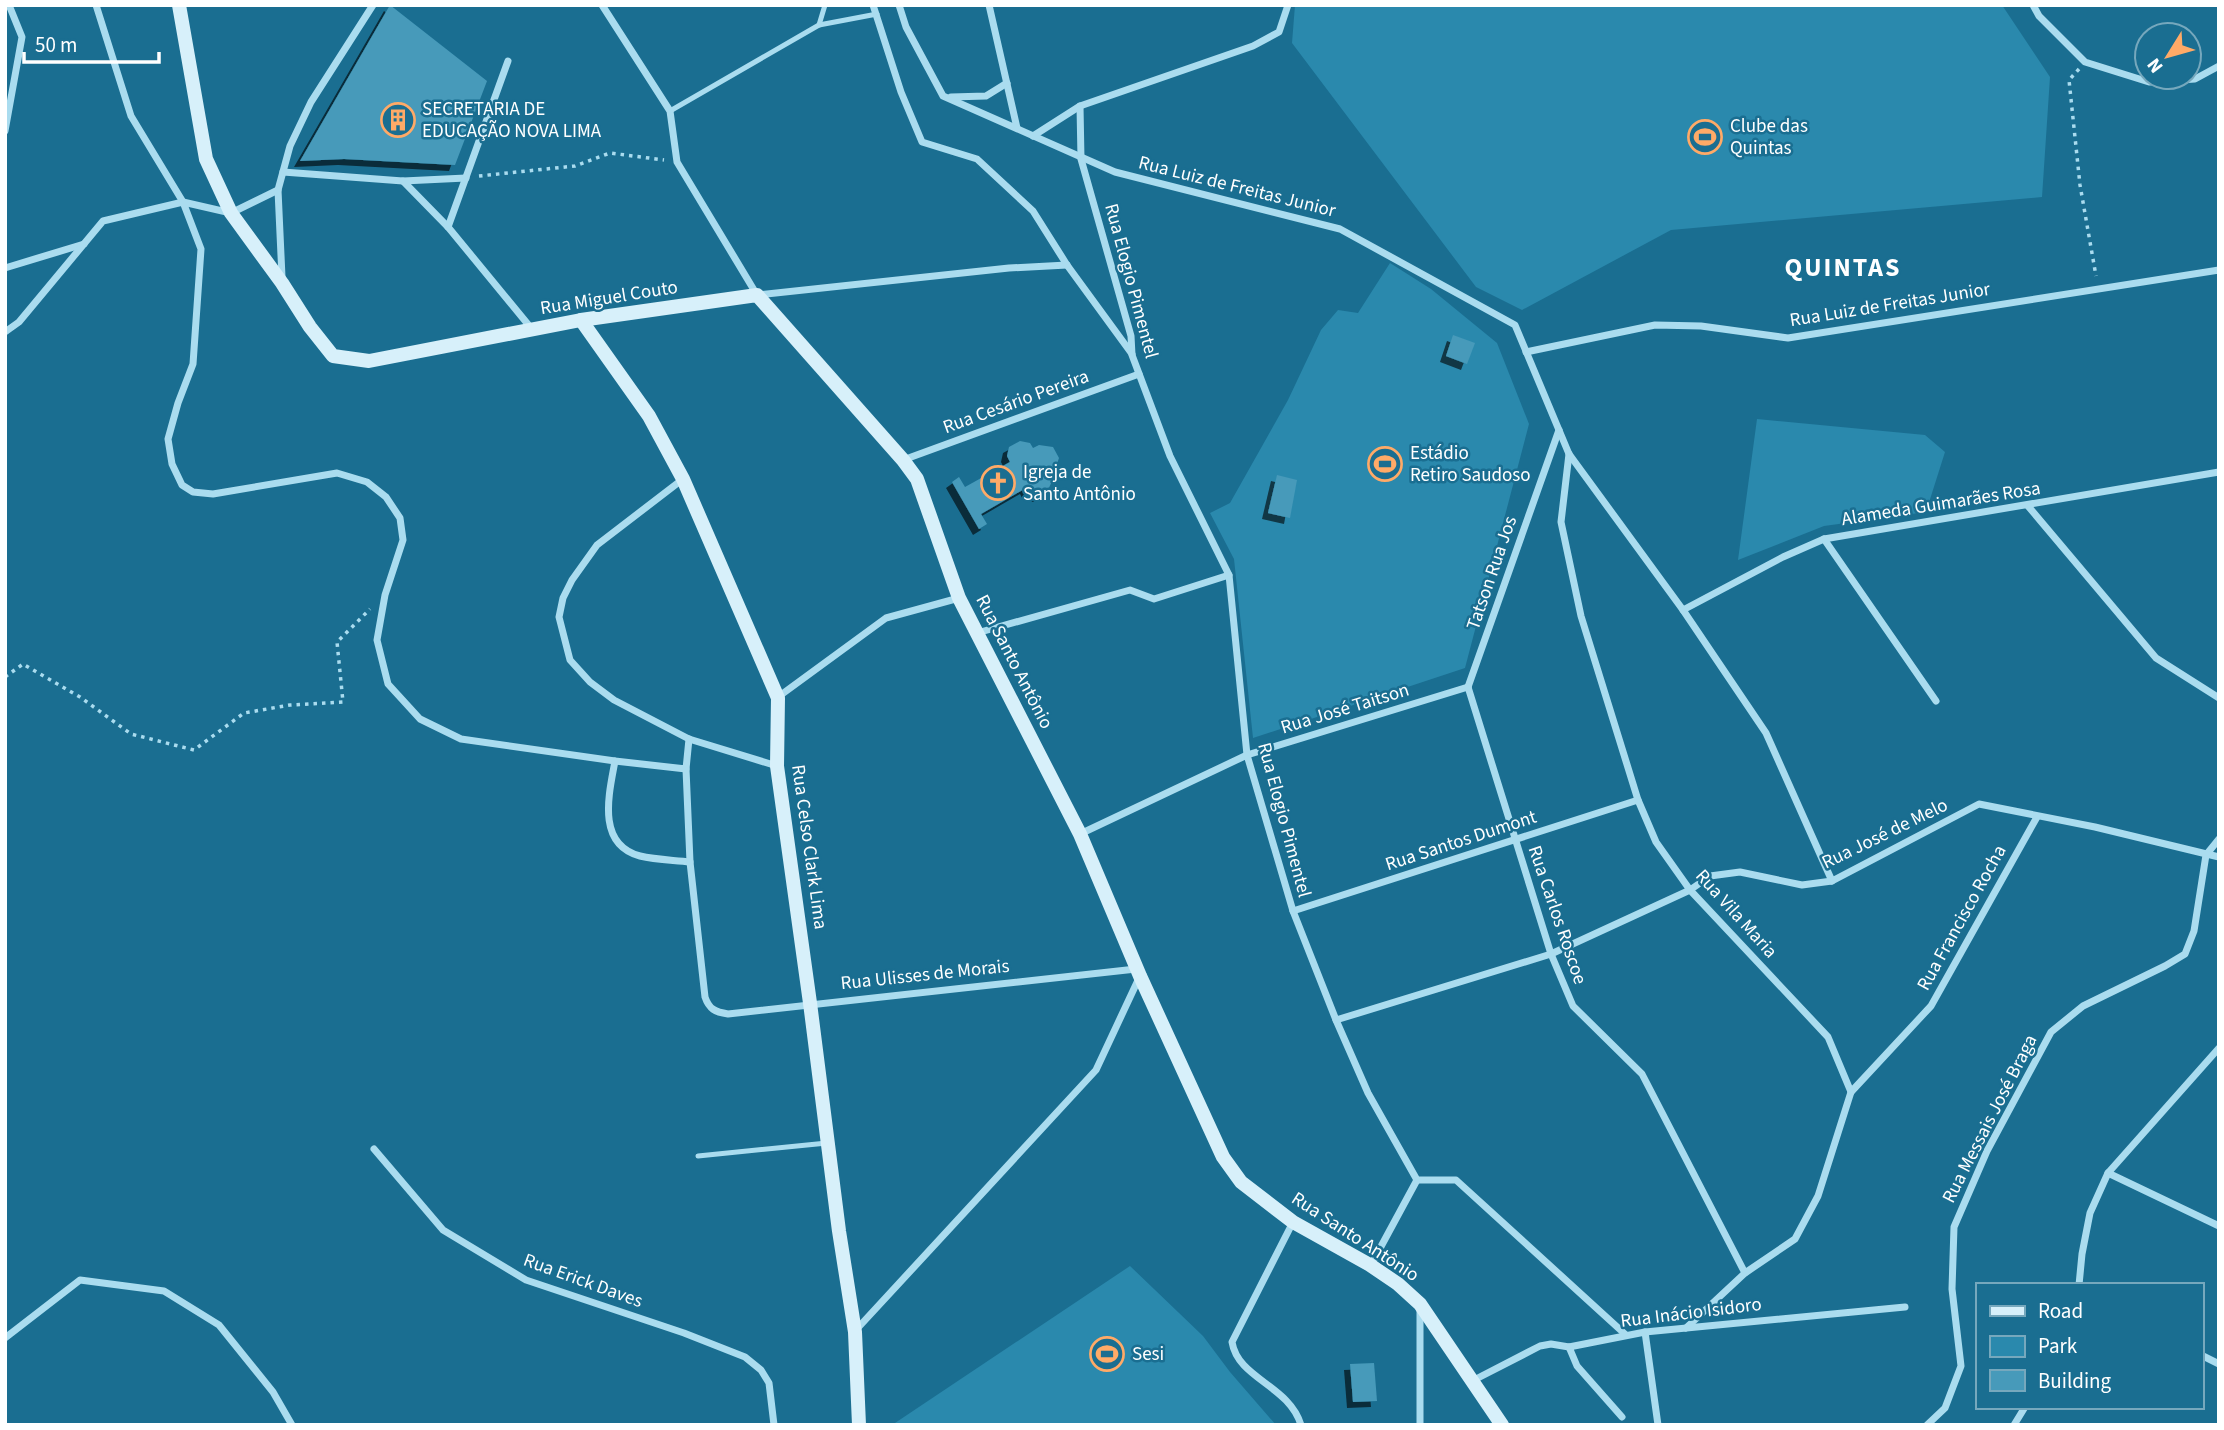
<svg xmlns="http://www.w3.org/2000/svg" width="2224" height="1430" font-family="'Source Sans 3',sans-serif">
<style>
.green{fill:#2a89ad}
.building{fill:#479aba;filter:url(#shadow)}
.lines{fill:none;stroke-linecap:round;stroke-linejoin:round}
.path{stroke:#aadcef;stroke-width:3.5;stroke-dasharray:3.5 5;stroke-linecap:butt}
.lane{stroke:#aadcef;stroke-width:5}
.street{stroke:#aadcef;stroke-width:7}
.secondary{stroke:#d7f0fa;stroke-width:14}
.labels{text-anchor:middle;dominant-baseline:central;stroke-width:5;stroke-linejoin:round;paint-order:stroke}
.poi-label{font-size:19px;fill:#fff;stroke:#1a6e91;text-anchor:start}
.street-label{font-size:19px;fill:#fff;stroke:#1a6e91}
.district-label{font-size:26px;font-weight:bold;letter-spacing:2px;fill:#fff;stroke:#1a6e91}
</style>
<defs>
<filter id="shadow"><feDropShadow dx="-6" dy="6" stdDeviation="0" flood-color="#0009"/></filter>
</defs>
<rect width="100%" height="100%" fill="#1a6e91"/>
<!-- green -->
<g class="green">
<polygon points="1295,5 2002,5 2050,77 2042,197 1671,230 1522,310 1476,287 1292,43"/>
<polygon points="1390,263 1431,289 1497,343 1529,424 1465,668 1253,738 1234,559 1210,513 1230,503 1288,400 1321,330 1338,310 1358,313"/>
<polygon points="1757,419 1925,435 1945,452 1926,512 1824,526 1738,560"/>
<polygon points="1130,1266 1203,1336 1230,1372 1276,1425 892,1425"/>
</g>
<!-- building -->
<g class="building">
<polygon points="390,5 487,81 455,165 344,159 300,161"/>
<polygon points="1453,335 1475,343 1467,364 1446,356"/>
<polygon points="1020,441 1030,443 1033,448 1039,445 1053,447 1059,458 1054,472 1049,475 1052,481 1048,490 1039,496 1029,494 1026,488 981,514 987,524 979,529 952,482 959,477 965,487 1010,462 1007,456 1009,447"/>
<polygon points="1277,475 1297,480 1290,518 1268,513"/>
<polygon points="1374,1363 1377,1401 1353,1402 1350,1364"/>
</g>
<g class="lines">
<!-- path -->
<g class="path">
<polyline points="2079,69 2069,80 2080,185 2096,276"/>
<polyline points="479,176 575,166 610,153 664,160"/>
<polyline points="5,677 23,664 80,697 131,734 194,750 244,713 290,705 343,702 337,642 370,609"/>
</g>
<!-- lane -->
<g class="lane">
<polyline points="819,25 825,5"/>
<polyline points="670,111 819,25 877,14"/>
<polyline points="698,1156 827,1143"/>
</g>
<!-- street -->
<g class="street">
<polyline points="96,5 131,116 183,202 201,249 193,364 178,403 168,439 172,464 182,485 193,492 213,494 337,473 367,482 386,497 400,518 403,540 385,595 377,640 388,684 420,719 461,739 615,761 686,769 689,739"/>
<polyline points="602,5 670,111 677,162 757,295 1009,268 1067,265"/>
<polyline points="873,5 901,92 922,142 977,159 1033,211 1067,265 1132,354"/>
<polyline points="899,5 906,27 943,96 1115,172 1340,229 1515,325 1569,454 1683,610 1766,733 1832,881"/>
<polyline points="989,5 1017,128"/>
<polyline points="2033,5 2039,16 2085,62 2149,82 2195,79 2219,66"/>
<polyline points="951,97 986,96 1007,83"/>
<polyline points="1080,106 1081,159 1131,336 1132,355 1170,456 1229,575 1247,755 1293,911 1336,1020 1368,1093 1417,1180 1456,1180 1626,1335"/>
<polyline points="5,131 22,37 9,5"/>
<polyline points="1033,136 1080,106 1253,46 1279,32 1288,5"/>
<polyline points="283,172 403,181 448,227 531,328"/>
<polyline points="403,181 466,178"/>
<polyline points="448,227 508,61"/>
<polyline points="5,268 84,244"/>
<polyline points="282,277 278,190 290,146 311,102 373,5"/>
<polyline points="5,332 19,322 103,221 183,202 231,213 278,190"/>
<polyline points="1526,352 1655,325 1701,326 1788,338 2219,270"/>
<polyline points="1569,454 1561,522 1581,616 1638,800 1656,842 1690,890 1828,1037 1851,1092 1818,1196 1795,1239 1745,1273 1686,1328"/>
<polyline points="903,460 1139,374"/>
<polyline points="683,479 597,545 572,580 563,598 559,617 570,660 590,682 614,700 689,739 777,766"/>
<polyline points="2028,506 2156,658 2219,698"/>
<polyline points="1824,539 1936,701"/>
<polyline points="1683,610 1783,557 1824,539 2219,472"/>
<polyline points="977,633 1130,590 1154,599 1229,575"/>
<polyline points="1468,687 1551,954 1573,1006 1642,1074 1745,1273"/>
<polyline points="1468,687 1559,430"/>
<polyline points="778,697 886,618 959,598"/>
<path d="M615,761c-6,33 -19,83 25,95 16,4 34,4 50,6"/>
<path d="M686,769l4,93 15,135c4,12 10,15 23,17l408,-45"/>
<polyline points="1080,834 1247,755 1468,687"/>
<polyline points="1293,911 1638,800"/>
<polyline points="1336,1020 1551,954 1690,890 1710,876 1740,872 1802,885 1832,881 1979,804 2095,827 2219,857"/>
<polyline points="1851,1092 1931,1006 2037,817"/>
<polyline points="374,1149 443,1230 526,1280 684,1333 745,1357 761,1370 769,1383 774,1425"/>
<polyline points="2108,1173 2219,1226"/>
<path d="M1293,1222l-61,120c6,37 57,43 69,83"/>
<polyline points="1371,1265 1417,1180"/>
<polyline points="2079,1285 2082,1254 2090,1213 2108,1173 2219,1048"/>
<polyline points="855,1331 1096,1070 1139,978"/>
<polyline points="1645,1332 1658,1425"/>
<polyline points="5,1338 80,1280 164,1291 219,1325 273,1392 292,1425"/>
<polyline points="2201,1355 2219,1364"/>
<polyline points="1472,1381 1540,1346 1551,1344 1569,1347"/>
<polyline points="1622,1417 1577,1366 1569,1347 1645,1332 1905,1307"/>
<polyline points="1420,1425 1420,1310"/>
<polyline points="1927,1425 1945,1408 1961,1366 1952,1289 1954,1227 1987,1151 2051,1032 2083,1006 2165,966 2185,954 2194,931 2206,855 2219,839"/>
<polyline points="2014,1425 2025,1407"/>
</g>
<!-- secondary -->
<g class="secondary">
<polyline points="179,5 206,159 231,213 282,283 310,327 333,356 369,361 581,320 757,295 903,460 917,479 959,598 1080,834 1140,976 1223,1157 1241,1182 1293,1222 1370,1265 1398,1284 1420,1304 1502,1425"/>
<polyline points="581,320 649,416 683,479 778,698 777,766 810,1003 839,1231 855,1332 859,1425"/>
</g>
</g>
<!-- icons -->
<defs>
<g id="building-ring" transform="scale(1.75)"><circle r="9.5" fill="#1a6e91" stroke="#ffaa67" stroke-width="1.5"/><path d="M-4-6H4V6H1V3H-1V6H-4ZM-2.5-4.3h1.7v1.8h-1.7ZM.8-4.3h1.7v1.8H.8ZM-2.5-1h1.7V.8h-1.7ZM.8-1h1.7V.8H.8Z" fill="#ffaa67"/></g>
<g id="stadium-ring" transform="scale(1.75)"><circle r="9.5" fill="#1a6e91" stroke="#ffaa67" stroke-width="1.5"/><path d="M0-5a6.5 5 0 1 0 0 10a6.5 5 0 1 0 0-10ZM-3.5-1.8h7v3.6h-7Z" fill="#ffaa67"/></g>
<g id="church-ring" transform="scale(1.75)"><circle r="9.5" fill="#1a6e91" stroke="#ffaa67" stroke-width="1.5"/><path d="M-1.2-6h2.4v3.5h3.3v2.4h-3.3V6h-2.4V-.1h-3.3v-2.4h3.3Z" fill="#ffaa67"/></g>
</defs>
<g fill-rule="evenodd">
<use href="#building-ring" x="398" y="120"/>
<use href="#stadium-ring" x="1705" y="137"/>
<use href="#stadium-ring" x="1385" y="464"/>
<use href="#church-ring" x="998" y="483"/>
<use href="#stadium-ring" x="1107" y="1354"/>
</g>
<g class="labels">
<!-- poi labels -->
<g class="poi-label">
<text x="422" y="109">SECRETARIA DE<tspan x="422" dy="22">EDUCAÇÃO NOVA LIMA</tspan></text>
<text x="1730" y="126">Clube das<tspan x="1730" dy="22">Quintas</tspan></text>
<text x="1410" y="453">Estádio<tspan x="1410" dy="22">Retiro Saudoso</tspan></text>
<text x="1023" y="472">Igreja de<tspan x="1023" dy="22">Santo Antônio</tspan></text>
<text x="1132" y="1354">Sesi</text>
</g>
<!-- street labels -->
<g class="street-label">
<text transform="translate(1237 187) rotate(14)">Rua Luiz de Freitas Junior</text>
<text transform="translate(1131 281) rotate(75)">Rua Elogio Pimentel</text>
<text transform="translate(609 298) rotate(-9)">Rua Miguel Couto</text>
<text transform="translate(1890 305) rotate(-9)">Rua Luiz de Freitas Junior</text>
<text transform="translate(1016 402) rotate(-20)">Rua Cesário Pereira</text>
<text transform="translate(1941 504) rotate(-9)">Alameda Guimarães Rosa</text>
<text transform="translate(1492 573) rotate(-71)">Tatson Rua Jos</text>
<text transform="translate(1014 662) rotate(63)">Rua Santo Antônio</text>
<text transform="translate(1345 709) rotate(-17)">Rua José Taitson</text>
<text transform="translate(1284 820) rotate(75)">Rua Elogio Pimentel</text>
<text transform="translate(1885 834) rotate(-26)">Rua José de Melo</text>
<text transform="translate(1461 841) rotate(-18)">Rua Santos Dumont</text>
<text transform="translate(809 847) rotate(82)">Rua Celso Clark Lima</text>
<text transform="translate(1736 914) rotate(48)">Rua Vila Maria</text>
<text transform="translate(1557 915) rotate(71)">Rua Carlos Roscoe</text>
<text transform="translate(1962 918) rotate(-61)">Rua Francisco Rocha</text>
<text transform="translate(925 975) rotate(-6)">Rua Ulisses de Morais</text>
<text transform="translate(1990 1119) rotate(-63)">Rua Messais José Braga</text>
<text transform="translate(1355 1237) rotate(33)">Rua Santo Antônio</text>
<text transform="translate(583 1281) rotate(20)">Rua Erick Daves</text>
<text transform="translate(1691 1313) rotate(-7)">Rua Inácio Isidoro</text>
</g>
<!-- district labels -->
<g class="district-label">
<text x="1843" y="267">QUINTAS</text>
</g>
</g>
<!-- border -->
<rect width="2224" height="1430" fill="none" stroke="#ffffff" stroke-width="14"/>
<!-- legend -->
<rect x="1976" y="1283" width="228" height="126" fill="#1a6e91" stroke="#76a8bd" stroke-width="2"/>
<rect x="1990" y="1306" width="35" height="10" fill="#d7f0fa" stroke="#76a8bd" stroke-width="2"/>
<text x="2038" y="1318" font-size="21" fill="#ffffff">Road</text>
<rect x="1990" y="1336" width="35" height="21" fill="#2a89ad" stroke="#76a8bd" stroke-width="2"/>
<text x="2038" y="1353" font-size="21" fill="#ffffff">Park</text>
<rect x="1990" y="1370" width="35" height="21" fill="#479aba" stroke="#76a8bd" stroke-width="2"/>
<text x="2038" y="1388" font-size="21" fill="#ffffff">Building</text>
<!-- north arrow -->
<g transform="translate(2168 56) rotate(233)"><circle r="33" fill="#1a6e91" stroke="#76a8bd" stroke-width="2"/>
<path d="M0-5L12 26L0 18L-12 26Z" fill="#ffaa67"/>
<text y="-10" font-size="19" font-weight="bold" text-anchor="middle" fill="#ffffff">N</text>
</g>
<!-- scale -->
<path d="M24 52v10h135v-10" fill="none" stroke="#ffffff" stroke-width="3.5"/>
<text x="35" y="52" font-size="21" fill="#ffffff" stroke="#1a6e91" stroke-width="5" paint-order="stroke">50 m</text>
</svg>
